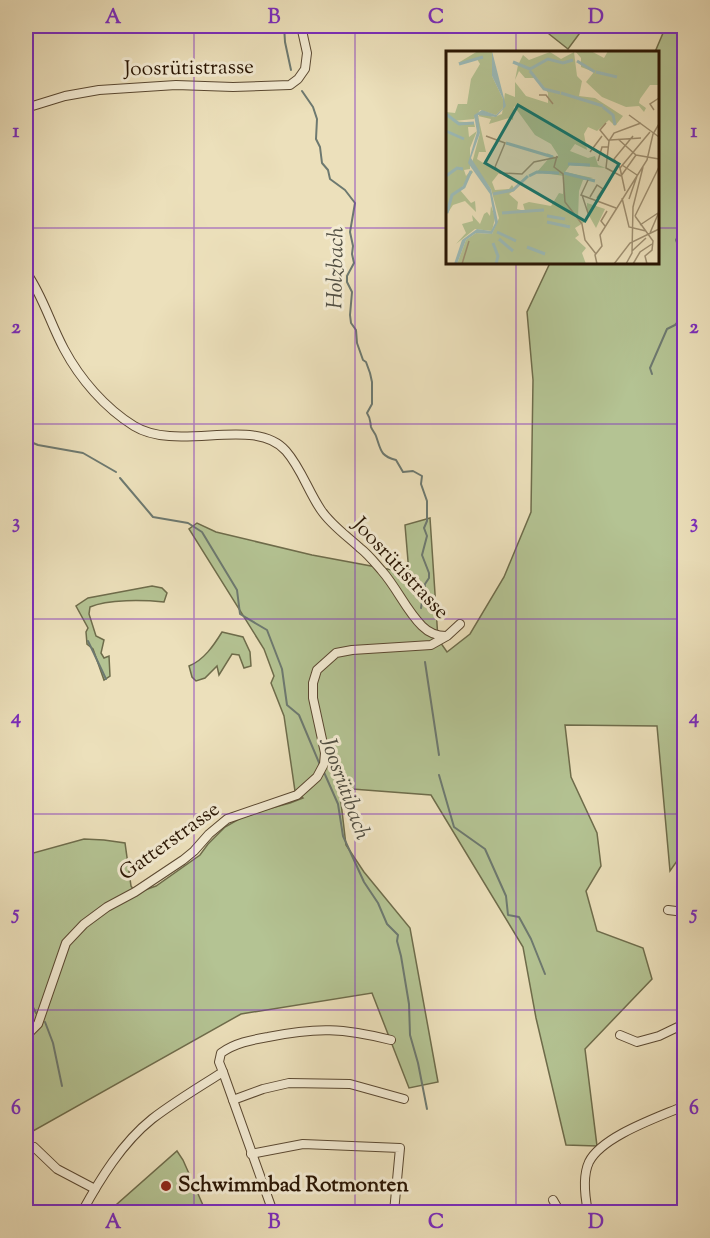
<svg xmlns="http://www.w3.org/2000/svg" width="710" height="1238" font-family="'Sorts Mill Goudy',serif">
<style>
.green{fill:#b4c393;stroke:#6e6c4b;stroke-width:1.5}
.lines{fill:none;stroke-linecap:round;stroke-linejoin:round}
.stream{stroke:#6d7970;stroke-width:2}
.minor-casing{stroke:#5a4831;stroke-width:10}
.minor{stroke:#f3ebd3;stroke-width:8}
.grid{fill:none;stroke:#7b2cbf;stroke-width:1.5;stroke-opacity:0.55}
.poi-dot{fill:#8f2418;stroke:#f3ebd3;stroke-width:2}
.labels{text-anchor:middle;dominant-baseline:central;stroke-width:6;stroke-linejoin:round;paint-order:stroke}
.street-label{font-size:21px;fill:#291503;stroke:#f3ebd3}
.poi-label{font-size:21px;font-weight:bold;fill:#291503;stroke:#f3ebd3;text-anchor:start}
.water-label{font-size:22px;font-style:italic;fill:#514f43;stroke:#f3ebd3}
.inset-river{fill:none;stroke:#9bbbb9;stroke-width:3}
.inset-road{fill:none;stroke:#9e8f71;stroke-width:1.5}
.view{fill:#0f766e;fill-opacity:0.15;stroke:#0f766e;stroke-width:3}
.inset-edge{fill:none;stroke:#291503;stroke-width:3}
.neatline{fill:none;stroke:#7b2cbf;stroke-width:2}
.grid-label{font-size:20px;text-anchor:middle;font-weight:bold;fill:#7b2cbf}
</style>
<rect width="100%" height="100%" fill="#ece0bb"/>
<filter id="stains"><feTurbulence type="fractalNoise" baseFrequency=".00333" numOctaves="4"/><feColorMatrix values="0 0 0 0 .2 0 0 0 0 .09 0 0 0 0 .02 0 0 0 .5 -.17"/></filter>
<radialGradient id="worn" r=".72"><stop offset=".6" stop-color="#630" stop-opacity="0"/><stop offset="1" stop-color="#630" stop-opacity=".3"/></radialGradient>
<!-- green -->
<g class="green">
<polygon points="549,26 585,26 568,49 549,34"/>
<polygon points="666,26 684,26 684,851 670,871 657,726 565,725 571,777 597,833 601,866 586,891 597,931 643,948 652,979 585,1049 597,1146 566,1145 536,1018 523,947 431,795 352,789 344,789 340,794 346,845 364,872 410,928 438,1082 409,1088 372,993 241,1014 26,1135 26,1038 39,1025 68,943 86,924 136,893 156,886 200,855 208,844 225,827 246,815 290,803 303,798 295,791 284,716 271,683 274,676 264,649 189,529 197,523 216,532 312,555 409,573 405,525 430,518 438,639 447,652 470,634 504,577 531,512 533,380 527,312 550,263 658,262 658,52 655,52"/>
<path d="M152,586l10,2 5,5 -3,9c-20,-2 -56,-3 -74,5l-1,7 7,22 8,4 -3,13 3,5 5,-2 1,20 -6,4 -11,-31 -6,-5 -1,-12 2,-4 -12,-22 12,-8z"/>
<path d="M222,632l21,5 7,15 1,14 -7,2 -5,-13 -7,-1 -13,21 -2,-9 -12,12 -9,3 -4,-4 -3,-11c15,-6 25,-21 33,-34z"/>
<polygon points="84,839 104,840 125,843 131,886 135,892 103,907 63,941 36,1024 26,1034 26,855"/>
<polygon points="177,1151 183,1160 206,1212 108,1212"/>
</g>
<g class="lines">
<!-- stream -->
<g class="stream">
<polyline points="284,26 285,42 291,70"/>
<polyline points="684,43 682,48 684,54"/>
<path d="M302,91l11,16 4,12 -1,20 4,8 2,16 6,7 2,9 15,11 10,13 -5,29 3,14 -1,8 2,9 -7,13v6l5,10 -2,23 1,8 5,7 1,13 6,17 3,2 4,11 2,9v22l-5,9c4,6 3,8 4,14 1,3 4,6 5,9 5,14 4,20 20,24l7,12 10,-1 9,5 -1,8 6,17v20l-3,7 3,8 -5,19 7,18v5l-4,6 -4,24"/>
<polyline points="684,207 684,208"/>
<polyline points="684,217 678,230 679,234 676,240 684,263"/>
<polyline points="652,374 650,368 667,329 675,325 684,315"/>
<polyline points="26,440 38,445 83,453 116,472"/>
<polyline points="120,478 153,517 188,523 202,532 237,590 240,614 267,630 282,669 287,705 299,715 320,765"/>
<polyline points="88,641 106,679"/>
<polyline points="425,662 439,755"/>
<polyline points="323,770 338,804 343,836 364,882 378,903 387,924 398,935 397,941 401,956 409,1004 410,1035 418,1063 427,1109"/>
<polyline points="439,775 454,827 485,849 506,896 508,915 519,917 531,939 545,974"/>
<polyline points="26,994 36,1013"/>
<polyline points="45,1022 53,1043 62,1086"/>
</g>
<!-- minor casing -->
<g class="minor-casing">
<g id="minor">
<polyline points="26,108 65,96 99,90 176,85 233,87 290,85 298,79 305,69 307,53 301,26"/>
<path d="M26,272c17,24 24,51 38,77 16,30 41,59 70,77 44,27 121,-11 152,25 15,17 22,40 35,59 10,15 26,26 39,38 8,6 15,15 22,23 15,17 24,39 40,55 7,7 14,10 24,10"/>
<polyline points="668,910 684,912"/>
<polyline points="620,1035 637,1042 659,1036 684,1024"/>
<polyline points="26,1036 38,1024 66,943 84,924 107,907 135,892 183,860 194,851 209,834 227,819 297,795 317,777 324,764 325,753 313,698 313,683 317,670 336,653 352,650 431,645 447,636 460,624"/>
<polyline points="233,1100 263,1089 289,1083 350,1084 404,1099"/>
<polyline points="34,1147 57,1169 95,1189"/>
<polyline points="251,1154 303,1144 400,1148 394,1212"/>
<polyline points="553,1200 560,1212"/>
<path d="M82,1212c18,-33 40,-69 70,-93 22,-17 47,-32 71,-47"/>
<path d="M273,1212l-50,-140 -4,-10 2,-9c14,-10 30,-13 47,-16 49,-10 75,-9 123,3"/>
<path d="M588,1212c-3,-15 -6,-35 1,-50 13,-26 70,-45 95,-56"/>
</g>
</g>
<!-- minor -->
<use href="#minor" class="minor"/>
</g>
<!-- grid -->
<path class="grid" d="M194,26v1186M355,26v1186M516,26v26M26,228h422M658,228h26M516,262v950M26,424h658M26,619h658M26,814h658M26,1010h658"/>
<!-- markers -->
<circle class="poi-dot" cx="166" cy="1186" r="6"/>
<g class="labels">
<!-- street labels -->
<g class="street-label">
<text transform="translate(189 69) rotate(-1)">Joosrütistrasse</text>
<text transform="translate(400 569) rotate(47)">Joosrütistrasse</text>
<text transform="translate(170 842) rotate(-36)">Gatterstrasse</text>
</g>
<!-- poi labels -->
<g class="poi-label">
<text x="178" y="1186">Schwimmbad Rotmonten</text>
</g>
<!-- water labels -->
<g class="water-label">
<text transform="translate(337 268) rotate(-89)">Holzbach</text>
<text transform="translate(344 789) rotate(70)">Joosrütibach</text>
</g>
</g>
<!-- overview -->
<g transform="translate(446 51)">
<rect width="213" height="213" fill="#ece0bb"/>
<path d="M32,0h14v25l11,23v9l-7,7 -16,-5 -6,9 -20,2 20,2 1,4h-7l1,10 8,-6 -7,17v21l-6,1 2,6 5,-6 2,2 -13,18 11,13 4,-2 1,11 -11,-11 -12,4 -6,9 -1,-102 9,1 3,-9h9l4,-25 9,-15 -3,-5 -19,4zM145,0l13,7 4,-7h51v34h-9l-10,14 -1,4 7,5 -2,4 -5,-6 -13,1 -24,-10 -16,-15 8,-10 -13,-5v-9l-6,-7zM104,1l11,7 13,-7 3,24 5,5 -3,15 16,2 28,18 -8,10 -6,-6 -12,11 -9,-4 -4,7 3,16 -12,-6 -5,7 18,7 7,-2 3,9 8,3 -36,-3 -5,7 28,6 -10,2 -4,11 -1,27 10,2 -13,8 4,7 -4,3 11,10 -4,5 4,11h-129l9,-24 10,-7 16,1 7,-16 -8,-29 -19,-26 8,-30 -3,-15 4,-5 13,4 8,-3 3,-21 10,4v-15l11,14 22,7v-10l-11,-15h-12l-6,-7 -4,9 3,-15 -5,-2h6l4,-8 6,5zM68,55l21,29 16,9 7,11 -1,3 -10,-5 3,4 -13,15 27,4 -1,18 -4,-1 -8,13 -22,-4 -6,2 2,7 -8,-2 1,-7 -9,-8 6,-4 -3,-5 -3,4 -14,1 -3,-8 7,-9 -22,-14 2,-7h7l-8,-36 13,3 -2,5 20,-6 4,2zM141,152l18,6 -9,19 -9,-16zM46,153l3,14 -3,13 -17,-2 -19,15 10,-11 -4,-9 11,-3 -1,-6 8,9 4,-10 3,-2 3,4 1,-10 3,8z" fill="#b4c393" fill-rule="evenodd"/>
<path d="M46,0l14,55 -10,11 -18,-2 2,18 -9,25 20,31 7,33 -6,12 -16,-1 -10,7 -9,24h-3l8,-24 15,-11 14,2 4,-8 -5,-29 -22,-31 9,-31 -3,-17 8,-5 14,5 7,-7v-9l-11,-23z" fill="#9bbbb9"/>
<path class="inset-river" d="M131,10l18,11M67,11l17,7 18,-10 15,4 10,-3M13,13l24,-7M84,20l14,18 16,4M150,21l21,5M115,42l42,13M157,56l10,8 2,10M0,63l13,10 15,-1M0,80l18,8M60,92l47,14M122,113l22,1M118,122l31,8M0,125l11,-8 6,1M83,125l8,-4 22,1M47,143l20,-4 15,-14M1,162l5,-18 12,-8 7,-16M56,162l42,-3M101,165l18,3M101,171l23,5M51,181l19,9M53,188l14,12M47,192l5,13 -2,8M81,196l18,7"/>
<path class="inset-road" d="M93,44h7l7,9M208,59l-4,-6 9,-6M183,64l30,22M160,72l-6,7 9,11M40,85l19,7 -10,24 5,6 22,1 12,-12 24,-5M172,88l18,16 23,4M164,89l31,-2M144,101l12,-16M111,105l-3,11 9,7 2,28 17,22 3,16 11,14M152,110l4,-14h6M176,114l15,10M174,117l30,-36M174,117l-6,-9 19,-23M174,117l5,23M175,125l-15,-8 3,-27 5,-8 27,-10M175,125l15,-21M142,129l-7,15 35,13M136,144l7,21M144,146l7,-12 6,4 -6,9M176,147l7,29 17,4M183,148l8,-23M189,165l18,25 -1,9 -7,6 2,8M189,165l24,-49M194,174l18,-12M159,175l-4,-5 6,-10M204,182l9,-21M186,200l14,-13M16,213l7,-23M151,213l-2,-9 7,-9 -2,-11 47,-75 6,-26 6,-10M168,213l16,-21 29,-14M180,213l6,-11 1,-46 10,-40M187,213l7,-12 12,-8"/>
<path class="view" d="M72,54l101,59 -34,57 -100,-58z"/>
<rect width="213" height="213" class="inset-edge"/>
</g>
<!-- margin -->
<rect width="710" height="1238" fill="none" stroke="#ece0bb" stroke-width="66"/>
<rect x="33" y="33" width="644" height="1172" class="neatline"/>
<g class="grid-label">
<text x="113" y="23">A</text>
<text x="274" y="23">B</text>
<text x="436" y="23">C</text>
<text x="596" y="23">D</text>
<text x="16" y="137">1</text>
<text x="694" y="137">1</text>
<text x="16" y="333">2</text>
<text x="694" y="333">2</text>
<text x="16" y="528">3</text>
<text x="694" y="528">3</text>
<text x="16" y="723">4</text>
<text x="694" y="723">4</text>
<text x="16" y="919">5</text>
<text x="694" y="919">5</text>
<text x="16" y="1114">6</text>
<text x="694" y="1114">6</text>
<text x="113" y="1228">A</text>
<text x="274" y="1228">B</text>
<text x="436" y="1228">C</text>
<text x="596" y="1228">D</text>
</g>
<rect width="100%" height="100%" filter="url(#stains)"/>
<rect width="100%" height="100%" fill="url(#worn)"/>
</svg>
